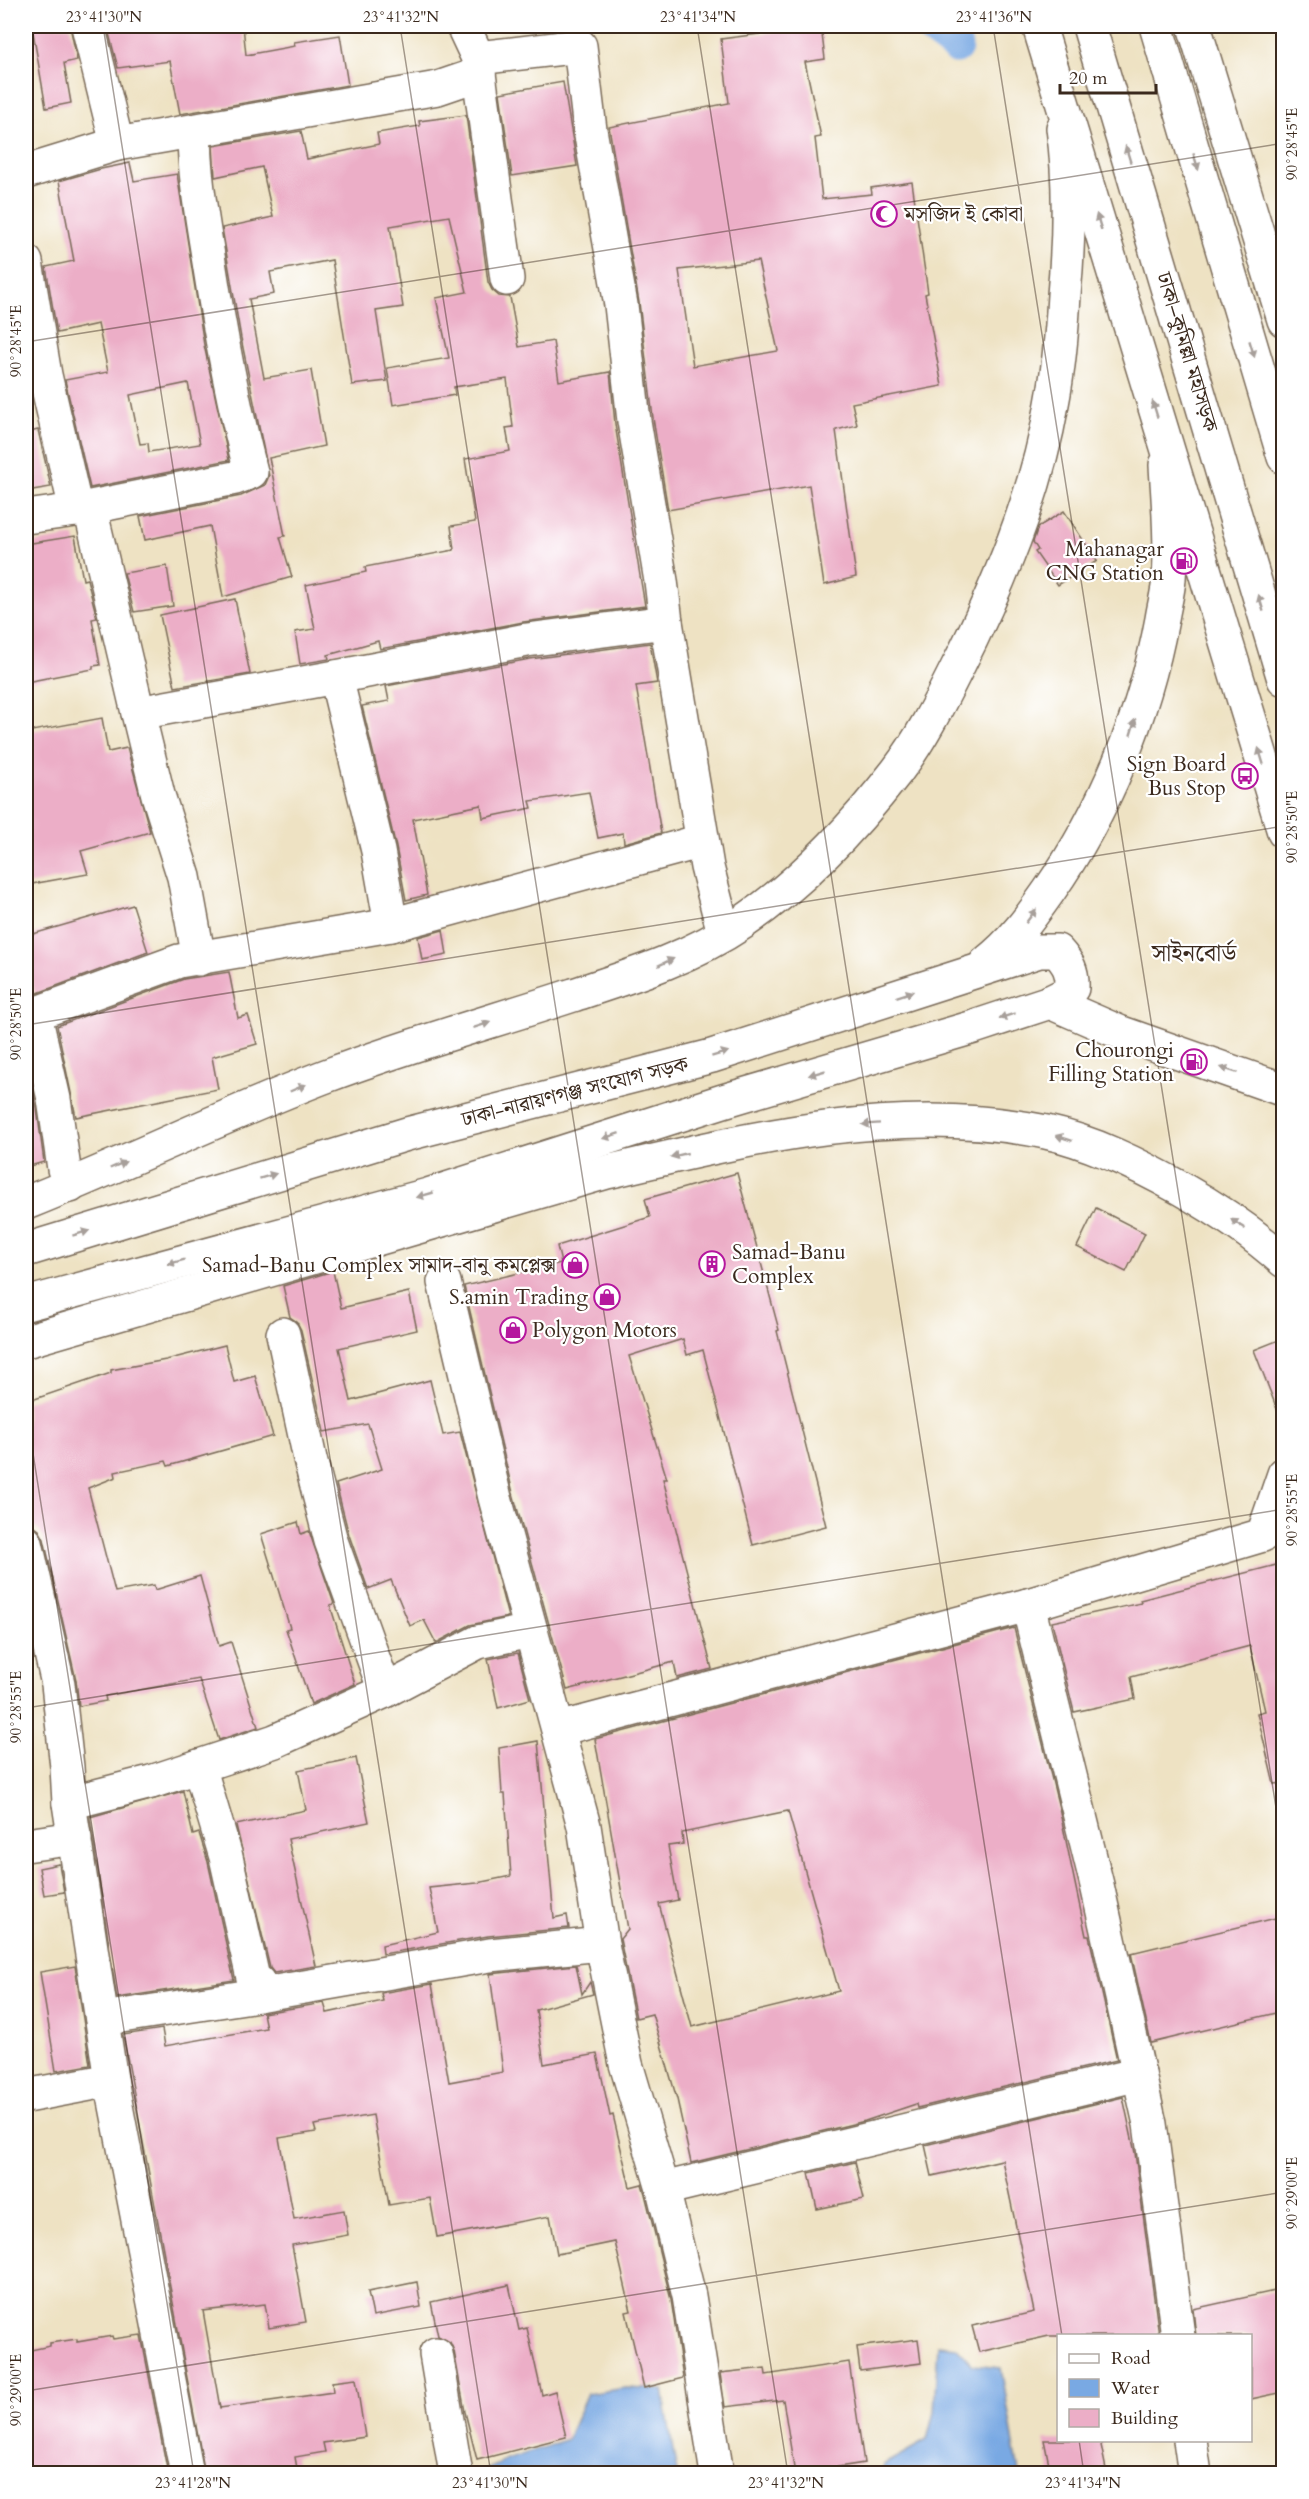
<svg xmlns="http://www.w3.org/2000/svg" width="1309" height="2499" font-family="Cardo,'Noto Serif Bengali',serif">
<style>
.water{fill:#79a9e3;stroke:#5a6a80;stroke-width:1.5}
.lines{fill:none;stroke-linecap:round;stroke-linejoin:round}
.canal{stroke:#79a9e3;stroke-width:33}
.building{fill:#ecaec7;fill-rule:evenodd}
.minor-casing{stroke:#7a6a58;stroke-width:36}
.primary-casing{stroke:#7a6a58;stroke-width:36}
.trunk-casing{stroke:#7a6a58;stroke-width:36}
.minor{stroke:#fff;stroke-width:33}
.primary{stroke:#fff;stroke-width:33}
.trunk{stroke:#fff;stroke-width:33}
.oneway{fill:#a79f9a}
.ticks{fill:none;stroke:#3b2a1e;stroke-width:1.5;stroke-opacity:0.45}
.labels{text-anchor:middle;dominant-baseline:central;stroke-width:4.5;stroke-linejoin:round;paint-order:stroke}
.poi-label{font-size:21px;fill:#3b2a1e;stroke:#fff;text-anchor:end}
.street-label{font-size:21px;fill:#3b2a1e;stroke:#fff}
.quarter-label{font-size:24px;fill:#3b2a1e;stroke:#fff}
.neatline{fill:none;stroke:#3b2a1e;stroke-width:2}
.ticks-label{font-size:15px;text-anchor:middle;fill:#3b2a1e}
</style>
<rect width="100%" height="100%" fill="#fff"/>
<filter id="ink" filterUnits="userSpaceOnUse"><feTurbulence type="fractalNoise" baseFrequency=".0167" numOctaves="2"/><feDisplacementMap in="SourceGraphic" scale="12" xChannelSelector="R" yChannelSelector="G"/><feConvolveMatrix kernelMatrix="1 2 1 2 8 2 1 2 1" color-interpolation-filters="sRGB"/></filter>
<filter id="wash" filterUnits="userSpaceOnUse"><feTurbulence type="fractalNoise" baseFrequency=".008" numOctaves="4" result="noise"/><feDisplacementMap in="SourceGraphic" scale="24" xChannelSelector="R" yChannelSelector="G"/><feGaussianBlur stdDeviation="1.35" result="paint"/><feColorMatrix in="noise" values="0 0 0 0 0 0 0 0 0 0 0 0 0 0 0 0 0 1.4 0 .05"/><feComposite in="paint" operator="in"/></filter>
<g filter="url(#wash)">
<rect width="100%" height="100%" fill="#eee2c3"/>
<!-- water -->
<g class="water">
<polygon points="938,2345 956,2347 973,2365 1001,2368 1019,2473 883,2473 883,2465 927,2440 934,2412"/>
<path d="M626,2388l37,2 14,83h-194c14,-13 63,-25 84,-34l20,-45z"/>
</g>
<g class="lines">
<!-- canal -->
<polyline class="canal" points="928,26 956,47"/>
</g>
<g id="blocks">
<!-- building -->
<g class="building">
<polygon points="32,26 70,26 77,60 64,63 71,103 46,108"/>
<polygon points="107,26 243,26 246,55 295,46 294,42 340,35 348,85 180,114 170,61 118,68"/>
<path d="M821,26l4,33 -20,3 16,75 -6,1 7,61 50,-5 -1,-6 41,-6 16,111 -3,1 17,92 -90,17 5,22 -21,5 20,147 -32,8 -15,-100 -141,25 -15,-92 -14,-116 -30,-175 120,-24 -8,-64zM758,261l20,90 -85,15 -14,-96z"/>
<polygon points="563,82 577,166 512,176 500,93"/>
<polygon points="466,115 488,282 492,290 499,296 510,297 519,347 553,341 559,381 610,372 615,424 645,606 523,622 380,649 378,641 328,655 329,659 300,664 295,632 315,629 306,585 366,572 365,567 454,550 451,526 475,522 465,459 510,451 506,428 513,427 507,379 454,387 455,395 393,405 387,368 449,358 436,298 467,292 449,216 390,226 403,307 376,311 387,381 352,385 332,260 270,272 274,294 249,299 264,378 311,370 324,446 269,458 285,536 280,537 292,577 223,597 210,526 145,540 140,516 241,496 265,485 269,476 241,338 222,228 273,217 262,167 215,177 213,146 301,131 307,159 379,144 377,133 420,126 419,121"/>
<path d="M130,163l4,18 43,-7 27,171 25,115 -139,28 -25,-108 43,-8 -10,-48 -41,9 -11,-66 28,-6 -15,-80 42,-12zM188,383l12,61 -51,8 -1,-9 -8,1 -10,-49z"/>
<polygon points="38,430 51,487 26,491 26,433"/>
<polygon points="1064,511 1097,561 1058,585 1035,552 1038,550 1033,542 1038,527"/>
<polygon points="75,536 83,580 87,579 97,618 92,619 100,665 93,666 93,669 26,682 26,544"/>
<polygon points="167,566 173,606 134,612 124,573"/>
<polygon points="235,599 250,674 175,687 160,615"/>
<polygon points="650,643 657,683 636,686 661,833 624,843 623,833 598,838 589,792 530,801 532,808 483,818 481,805 413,819 427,895 406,900 396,847 362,706 389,701 386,686 530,659"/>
<polygon points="102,718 108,752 127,748 150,832 81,851 88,874 26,885 26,732"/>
<polygon points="133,905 148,952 35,994 26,960 26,936"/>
<polygon points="443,930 447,955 422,960 418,937"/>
<polygon points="229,972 238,1018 248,1015 257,1044 212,1057 218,1089 76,1117 57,1026 184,979"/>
<polygon points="26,1058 36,1102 44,1162 26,1167"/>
<polygon points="737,1173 779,1330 777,1331 826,1526 753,1545 703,1350 687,1355 683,1339 629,1356 667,1479 663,1479 712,1669 677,1678 674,1662 567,1690 513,1493 464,1286 561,1263 557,1246 650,1217 645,1199"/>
<polygon points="1096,1208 1145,1233 1126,1272 1077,1247"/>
<polygon points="333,1271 341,1308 409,1292 417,1330 339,1348 351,1401 430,1380 443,1435 460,1432 508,1617 470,1625 436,1643 424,1620 410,1626 391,1580 368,1589 349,1535 336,1484 382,1469 368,1424 324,1432 301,1330 297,1322 290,1317 283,1286"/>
<polygon points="1284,1338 1284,1422 1282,1422 1254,1350"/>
<polygon points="225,1345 234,1382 255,1376 273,1436 168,1466 166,1461 115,1472 116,1477 88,1488 115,1592 154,1585 155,1590 200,1576 219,1646 231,1642 258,1727 219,1740 199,1679 105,1696 106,1701 79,1706 76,1680 44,1539 39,1530 32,1525 26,1525 26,1402 111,1373 111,1370 166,1360"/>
<polygon points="298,1522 301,1534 309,1531 334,1604 330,1605 355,1684 311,1704 286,1629 290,1628 261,1534"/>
<polygon points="1284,1563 1284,1783 1274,1784 1257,1713 1265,1711 1250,1646 1131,1677 1135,1699 1074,1712 1052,1622 1141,1603 1140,1600"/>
<path d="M1014,1628l46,184 26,124h3l28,124 -200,48 -1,-4 -51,17 -174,42 -14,-64 -25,-85 -16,4 -16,-79 8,-10 -33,-190zM788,1811l51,180 -147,36 -33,-123 19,-4 -10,-54 15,-2 -1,-11z"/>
<polygon points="518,1653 530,1699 498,1708 488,1659"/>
<polygon points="538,1741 554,1918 567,1915 569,1928 488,1936 383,1954 382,1945 438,1932 429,1888 477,1883 511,1876 505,1794 502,1794 499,1748"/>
<polygon points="356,1758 369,1822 288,1839 316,1966 274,1973 270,1968 236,1825 306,1810 298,1770"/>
<polygon points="183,1791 193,1835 199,1833 208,1862 234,1980 117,1998 90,1817"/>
<polygon points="59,1864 64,1892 44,1895 39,1868"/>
<polygon points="1284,1916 1284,2011 1151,2043 1131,1953"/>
<polygon points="576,1965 582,1994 590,1982 593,1994 536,2010 544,2064 597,2054 610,2116 613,2115 630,2187 642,2184 645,2194 671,2300 683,2378 644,2388 626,2312 631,2311 615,2242 557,2254 550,2216 437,2237 430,2198 389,2205 373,2115 314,2125 316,2132 279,2138 294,2219 344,2210 348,2235 292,2245 306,2322 269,2328 265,2304 203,2311 220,2408 333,2392 332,2382 356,2379 365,2437 323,2443 325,2452 295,2457 298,2474 205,2474 123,2035 162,2029 165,2046 266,2028 263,2013 324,2003 327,2013 383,2001 381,1993 432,1984 449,2082 503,2072 490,1974"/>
<polygon points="75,1966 90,2065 56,2071 40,1972"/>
<polygon points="1123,2097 1135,2153 1159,2336 1049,2336 979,2352 972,2326 1034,2312 1002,2160 932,2176 925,2145"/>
<polygon points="855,2162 864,2199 817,2209 809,2173"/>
<polygon points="417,2282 421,2307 373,2316 368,2292"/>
<polygon points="509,2285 519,2330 527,2328 542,2395 555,2391 566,2437 477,2460 465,2412 454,2351 450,2342 438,2336 431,2302"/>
<polygon points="1284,2289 1284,2392 1251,2399 1251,2336 1196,2336 1193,2309"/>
<polygon points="141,2335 168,2474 26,2474 26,2351 50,2346 50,2343 77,2339 77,2342 112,2336 113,2339"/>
<polygon points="918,2339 921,2363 860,2371 857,2347"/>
<polygon points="849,2362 864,2463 819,2470 819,2474 795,2474 783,2400 725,2407 720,2373 765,2368 766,2375"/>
<polygon points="1044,2440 1100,2440 1107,2474 1051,2474"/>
</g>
</g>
</g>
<g filter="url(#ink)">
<use href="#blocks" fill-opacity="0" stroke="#7a6a58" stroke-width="1.5"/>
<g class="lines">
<!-- minor casing -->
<g class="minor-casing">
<g id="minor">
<polyline points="88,26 117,144 438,88 479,74 478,58 463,26"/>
<polyline points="478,58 580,46 590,130 621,305 634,421 661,581 666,622"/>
<polyline points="479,74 507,279"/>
<polyline points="26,172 117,144"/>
<path d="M26,262l19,113 31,135 159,-32 16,-6c-18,-69 -31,-139 -42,-210 -7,-44 -15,-87 -15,-131"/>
<polyline points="90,508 138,713"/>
<polyline points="26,517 76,510"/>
<polyline points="391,925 378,851 336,677 527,640 666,622 707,867 724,933"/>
<polyline points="199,959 184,877 158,795 138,713 336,677"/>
<polyline points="35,1015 54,1099 64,1169 70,1186"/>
<polyline points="26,1017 179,961 391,925 702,841"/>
<polyline points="444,1282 495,1498 584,1826 602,1944 626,2064 663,2189 689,2296 717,2474"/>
<polyline points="283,1334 310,1459 331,1541 385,1691"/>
<polyline points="26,1543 58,1684 67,1767 69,1803 111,2080 187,2474"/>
<polyline points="1028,1605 1097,1885 1150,2124 1178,2336"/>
<polyline points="559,1729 1028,1605 1263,1535 1284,1474"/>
<polyline points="199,1766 226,1857 253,1978 258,1982 258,1995"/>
<polyline points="69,1803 151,1782 275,1741 385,1691 478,1642 530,1631"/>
<polyline points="26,1845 75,1838"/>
<polyline points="102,2019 258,1995 490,1955 602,1944"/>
<polyline points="26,2096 111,2080"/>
<polyline points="663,2189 1139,2074"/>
<polyline points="436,2354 456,2474"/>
<polyline points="1190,2440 1195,2474"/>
</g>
</g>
<!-- primary casing -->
<g class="primary-casing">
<g id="primary">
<path d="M986,963c26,-20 44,-45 63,-72 56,-80 95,-175 113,-272 2,-13 6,-27 7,-40 3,-38 -1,-77 -3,-114"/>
<path d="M26,1203c101,-40 198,-88 300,-127 81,-31 165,-54 247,-81 58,-19 117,-37 169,-72 59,-40 111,-95 155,-152 23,-30 42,-67 59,-101 42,-83 80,-173 96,-266 7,-36 10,-73 12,-109 5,-55 7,-111 -1,-167"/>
<path d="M26,1250l381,-116 305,-78 327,-105h18c11,12 16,20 15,37l-8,7 -14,7"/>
<polyline points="26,1304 428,1195 723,1101 974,1027 1050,1002 1119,1032 1284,1090"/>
<path d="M26,1341l581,-169c143,-34 292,-70 439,-40 47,10 93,33 134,56 37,21 72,44 104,73"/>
</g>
</g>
<!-- trunk casing -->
<g class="trunk-casing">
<g id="trunk">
<polyline points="1039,26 1284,832"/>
<polyline points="1089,26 1284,679"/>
<polyline points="1156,26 1284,457"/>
<polyline points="1194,26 1284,320"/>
</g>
</g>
<!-- minor -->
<use href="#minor" class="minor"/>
<!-- primary -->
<use href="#primary" class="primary"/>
<!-- trunk -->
<use href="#trunk" class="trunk"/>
</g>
<!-- one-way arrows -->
<defs><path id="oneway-solid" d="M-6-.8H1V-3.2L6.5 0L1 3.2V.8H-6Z" transform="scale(1.5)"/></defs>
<g class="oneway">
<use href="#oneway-solid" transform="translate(1128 154) rotate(-107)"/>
<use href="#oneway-solid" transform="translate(1196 162) rotate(73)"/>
<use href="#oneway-solid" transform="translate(1099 222) rotate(-107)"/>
<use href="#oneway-solid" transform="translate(1252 349) rotate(73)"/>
<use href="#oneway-solid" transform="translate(1155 409) rotate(-107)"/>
<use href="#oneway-solid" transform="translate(1261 603) rotate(-106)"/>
<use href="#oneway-solid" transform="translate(1133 727) rotate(-73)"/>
<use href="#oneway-solid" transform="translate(1261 756) rotate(-107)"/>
<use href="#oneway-solid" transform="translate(1031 916) rotate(-53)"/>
<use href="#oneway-solid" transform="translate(666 962) rotate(-25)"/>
<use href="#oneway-solid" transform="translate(905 994) rotate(-18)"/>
<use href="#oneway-solid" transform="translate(1007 1016) rotate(162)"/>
<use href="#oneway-solid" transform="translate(482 1025) rotate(-18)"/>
<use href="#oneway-solid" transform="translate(720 1054) rotate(-17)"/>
<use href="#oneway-solid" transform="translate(1229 1070) rotate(-162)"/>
<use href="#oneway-solid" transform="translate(817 1073) rotate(164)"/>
<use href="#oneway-solid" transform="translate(298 1088) rotate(-23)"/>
<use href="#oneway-solid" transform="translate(871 1124) rotate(176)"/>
<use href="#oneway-solid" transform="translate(611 1136) rotate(162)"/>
<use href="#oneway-solid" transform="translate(1064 1138) rotate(-162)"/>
<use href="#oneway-solid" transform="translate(679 1155) rotate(167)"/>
<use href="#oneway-solid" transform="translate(118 1165) rotate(-23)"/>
<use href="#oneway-solid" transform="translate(268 1176) rotate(-17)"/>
<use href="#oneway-solid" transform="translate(425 1195) rotate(164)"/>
<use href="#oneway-solid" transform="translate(1238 1224) rotate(-146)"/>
<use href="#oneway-solid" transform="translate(81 1233) rotate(-17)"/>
<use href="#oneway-solid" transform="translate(176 1262) rotate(165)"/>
</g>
</g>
<!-- ticks -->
<path class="ticks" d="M103,26l388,2448M400,26l388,2448M697,26l365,2310M993,26l291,1832M26,342l1258,-199M26,1025l1258,-199M26,1409l168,1065M26,1708l1258,-199M26,2391l1258,-199M1079,2440l5,34"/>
<!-- icons -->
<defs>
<g id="mosque-ring" transform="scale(1.35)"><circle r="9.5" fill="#fff" stroke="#b5179e" stroke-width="1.5"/><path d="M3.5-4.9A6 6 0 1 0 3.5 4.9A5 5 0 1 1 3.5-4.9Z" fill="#b5179e"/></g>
<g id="fuel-ring" transform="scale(1.35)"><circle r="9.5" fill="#fff" stroke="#b5179e" stroke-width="1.5"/><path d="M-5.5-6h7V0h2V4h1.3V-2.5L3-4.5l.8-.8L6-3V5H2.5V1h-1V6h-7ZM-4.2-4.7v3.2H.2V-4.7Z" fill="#b5179e"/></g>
<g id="bus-ring" transform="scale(1.35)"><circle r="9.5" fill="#fff" stroke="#b5179e" stroke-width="1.5"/><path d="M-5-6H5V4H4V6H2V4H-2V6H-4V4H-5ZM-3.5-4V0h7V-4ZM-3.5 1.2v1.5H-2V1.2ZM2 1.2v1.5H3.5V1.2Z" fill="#b5179e"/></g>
<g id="building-ring" transform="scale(1.35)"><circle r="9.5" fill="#fff" stroke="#b5179e" stroke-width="1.5"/><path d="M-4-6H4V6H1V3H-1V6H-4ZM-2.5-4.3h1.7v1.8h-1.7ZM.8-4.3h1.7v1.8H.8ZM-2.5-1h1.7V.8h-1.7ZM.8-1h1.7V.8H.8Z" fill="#b5179e"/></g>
<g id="shop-ring" transform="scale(1.35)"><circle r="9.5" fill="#fff" stroke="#b5179e" stroke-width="1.5"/><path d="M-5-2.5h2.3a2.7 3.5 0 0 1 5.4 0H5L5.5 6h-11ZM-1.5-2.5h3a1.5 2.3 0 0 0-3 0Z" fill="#b5179e"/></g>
</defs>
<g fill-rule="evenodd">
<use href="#mosque-ring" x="884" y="214"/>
<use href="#fuel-ring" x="1184" y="561"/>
<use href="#bus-ring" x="1245" y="776"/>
<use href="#fuel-ring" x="1194" y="1062"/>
<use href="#building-ring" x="712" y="1264"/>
<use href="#shop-ring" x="575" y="1265"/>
<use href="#shop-ring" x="607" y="1297"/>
<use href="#shop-ring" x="513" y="1330"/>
</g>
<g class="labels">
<!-- poi labels -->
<g class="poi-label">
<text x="904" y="214" text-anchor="start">মসজিদ ই কোবা</text>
<text x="1164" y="549">Mahanagar<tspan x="1164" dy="24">CNG Station</tspan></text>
<text x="1226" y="764">Sign Board<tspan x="1226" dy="24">Bus Stop</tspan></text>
<text x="1174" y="1050">Chourongi<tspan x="1174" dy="24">Filling Station</tspan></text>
<text x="732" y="1252" text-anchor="start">Samad-Banu<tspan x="732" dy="24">Complex</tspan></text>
<text x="556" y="1265">Samad-Banu Complex সামাদ-বানু কমপ্লেক্স</text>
<text x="588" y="1297">S.amin Trading</text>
<text x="532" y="1330" text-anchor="start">Polygon Motors</text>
</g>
<!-- street labels -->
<g class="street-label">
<text transform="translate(1187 352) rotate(73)">ঢাকা–কুমিল্লা মহাসড়ক</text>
<text transform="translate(575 1092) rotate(-14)">ঢাকা-নারায়ণগঞ্জ সংযোগ সড়ক</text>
</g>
<!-- quarter labels -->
<g class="quarter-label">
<text x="1194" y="953">সাইনবোর্ড</text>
</g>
</g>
<!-- margin -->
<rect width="1309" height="2499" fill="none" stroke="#fff" stroke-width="66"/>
<!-- legend -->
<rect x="1057" y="2334" width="195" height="108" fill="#ffffff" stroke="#b1aaa5" stroke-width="1.5"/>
<rect x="1069" y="2354" width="30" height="9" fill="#ffffff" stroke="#b1aaa5" stroke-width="1.5"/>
<text x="1111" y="2364" font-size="18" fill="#3b2a1e">Road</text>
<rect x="1069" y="2379" width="30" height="18" fill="#79a9e3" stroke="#b1aaa5" stroke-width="1.5"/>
<text x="1111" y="2394" font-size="18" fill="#3b2a1e">Water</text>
<rect x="1069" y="2409" width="30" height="18" fill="#ecaec7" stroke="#b1aaa5" stroke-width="1.5"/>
<text x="1111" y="2424" font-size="18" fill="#3b2a1e">Building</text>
<!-- scale -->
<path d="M1060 84v9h96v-9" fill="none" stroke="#3b2a1e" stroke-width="3"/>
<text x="1069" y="84" font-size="18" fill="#3b2a1e" stroke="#ffffff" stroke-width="4.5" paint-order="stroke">20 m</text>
<rect x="33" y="33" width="1243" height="2433" class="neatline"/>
<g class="ticks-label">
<text x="104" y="22">23°41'30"N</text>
<text x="401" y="22">23°41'32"N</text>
<text x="698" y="22">23°41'34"N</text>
<text x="994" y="22">23°41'36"N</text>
<text transform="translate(1292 144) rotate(-90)" y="5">90°28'45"E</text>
<text transform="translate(16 341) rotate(-90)" y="5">90°28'45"E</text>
<text transform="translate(1292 827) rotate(-90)" y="5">90°28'50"E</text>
<text transform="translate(16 1024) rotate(-90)" y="5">90°28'50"E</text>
<text transform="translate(1292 1510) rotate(-90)" y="5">90°28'55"E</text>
<text transform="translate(16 1707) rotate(-90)" y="5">90°28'55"E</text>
<text transform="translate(1292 2193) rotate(-90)" y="5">90°29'00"E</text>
<text transform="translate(16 2390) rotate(-90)" y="5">90°29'00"E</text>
<text x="193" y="2488">23°41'28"N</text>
<text x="490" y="2488">23°41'30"N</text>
<text x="786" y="2488">23°41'32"N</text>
<text x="1083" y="2488">23°41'34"N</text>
</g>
</svg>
